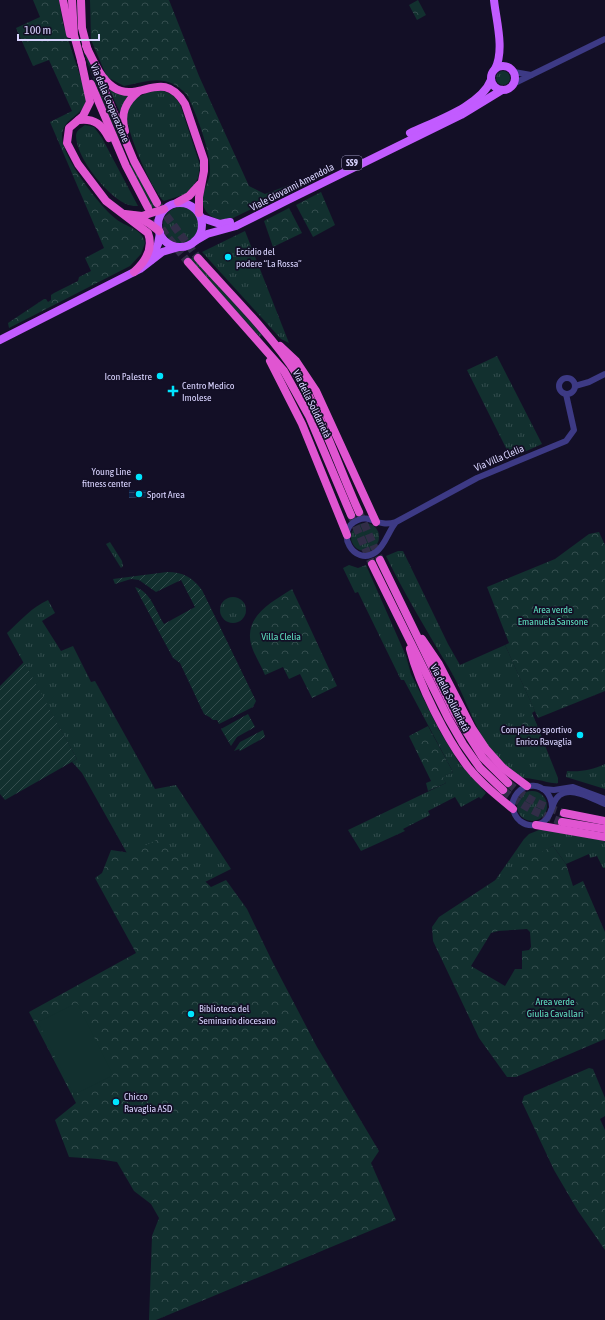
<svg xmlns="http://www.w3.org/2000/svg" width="605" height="1320" font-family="'Asap Condensed',sans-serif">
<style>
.grass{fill:url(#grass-tufts)}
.forest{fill:url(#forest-crowns);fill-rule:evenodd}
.garden{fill:url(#garden-furrows)}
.pitch{fill:#12302f}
.water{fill:url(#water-rules)}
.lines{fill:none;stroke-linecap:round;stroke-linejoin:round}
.trunk-tunnel{stroke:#312d47;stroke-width:8;stroke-dasharray:8 4;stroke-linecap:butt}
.tertiary{stroke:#3d3a85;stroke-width:6}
.primary{stroke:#c25bff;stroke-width:8}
.trunk{stroke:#e055d1;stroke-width:8}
.poi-dot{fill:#00e5ff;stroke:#130f26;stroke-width:1.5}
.labels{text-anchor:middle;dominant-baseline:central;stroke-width:3.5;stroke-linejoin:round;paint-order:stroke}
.shield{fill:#130f26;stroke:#9e99be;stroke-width:1}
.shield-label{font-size:9px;font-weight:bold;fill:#d9d4ff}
.street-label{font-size:10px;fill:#d9d4ff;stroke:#130f26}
.poi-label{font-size:10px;fill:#d9d4ff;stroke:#130f26;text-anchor:start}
.park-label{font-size:10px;fill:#5fe0c0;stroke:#130f26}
</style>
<defs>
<pattern id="grass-tufts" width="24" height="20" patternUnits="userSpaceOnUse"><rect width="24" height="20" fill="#12302f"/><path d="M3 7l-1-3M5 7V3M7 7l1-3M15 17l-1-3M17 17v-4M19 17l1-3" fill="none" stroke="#344d4e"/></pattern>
<pattern id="forest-crowns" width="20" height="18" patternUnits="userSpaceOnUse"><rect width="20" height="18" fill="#12302f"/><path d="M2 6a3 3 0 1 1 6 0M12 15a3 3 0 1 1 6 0" fill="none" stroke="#344d4e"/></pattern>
<pattern id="garden-furrows" width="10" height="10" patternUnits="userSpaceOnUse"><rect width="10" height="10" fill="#12302f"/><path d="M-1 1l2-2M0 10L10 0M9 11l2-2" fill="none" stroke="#344d4e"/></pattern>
<pattern id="water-rules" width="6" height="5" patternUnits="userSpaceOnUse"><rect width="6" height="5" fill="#0c2248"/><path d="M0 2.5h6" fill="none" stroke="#2f4163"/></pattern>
</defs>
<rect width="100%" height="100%" fill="#130f26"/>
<!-- grass -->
<g class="grass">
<path d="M77,0h2l5,46 37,92 -2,1c-18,-45 -44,-90 -42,-139z"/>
<circle cx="503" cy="78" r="7"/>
<polygon points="109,89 131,95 121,114"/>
<path d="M159,89l14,6 7,9 20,61 -2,13 -9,15 -25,8c-12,-10 -41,-76 -37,-90 4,-14 20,-18 32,-22z"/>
<path d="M85,125l9,2 8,11 36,68c-3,0 -6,0 -9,-1 -20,-6 -53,-47 -53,-69 0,-6 5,-8 9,-11z"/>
<polygon points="133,164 155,207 152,208 129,165"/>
<circle cx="181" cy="225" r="18"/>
<polygon points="245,231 289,343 281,339 202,252"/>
<polygon points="195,257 262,335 260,337 189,259"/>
<polygon points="497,356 542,444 511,458 467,370"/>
<circle cx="365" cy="537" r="14"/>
<polygon points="110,542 122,561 123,566 121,568 106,544"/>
<path d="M398,551h5l45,93 12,21 45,-20 30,66 -3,2 26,65v5c-7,1 -13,-2 -20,-3 -8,-2 -14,-1 -21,-5 -38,-23 -47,-72 -68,-107 -22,-37 -44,-73 -63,-112z"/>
<polygon points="349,565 358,568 366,565 406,656 411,674 439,730 459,763 486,793 481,799 479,797 461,807 455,797 428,811 430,815 403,829 405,831 361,851 348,830 446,783 442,777 453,772 404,680 401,680 358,592 355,593 343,568"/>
<circle cx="233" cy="610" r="13"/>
<path d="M48,600l7,13 -13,8 19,30 12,-5 18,36 4,-1 60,108 21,-4 55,84 -34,17 -69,-31 -46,-82 -9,-10 -1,-1 5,-3 -70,-126c13,-12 25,-26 41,-33z"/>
<path d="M605,764v25l-39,-12 1,-6c14,1 25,-1 38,-7z"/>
<circle cx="532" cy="806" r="15"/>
<polygon points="539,830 545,830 605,841 605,868 603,868 597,856 590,858 589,854 566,864 553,846 494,882 524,839 529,834"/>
</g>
<!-- forest -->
<g class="forest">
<path d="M33,0h26l4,24 24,73c-3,21 -24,19 -25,39 -1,20 38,71 54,83 10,8 27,10 29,24l-4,11 -11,12 -121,62 -1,-5 36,-24h2l2,3 3,-2v-5l3,-2 24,-12 1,-4 12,-6 -6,-13 19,-10 -54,-126 22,-11 -23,-51 -16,6 -17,-38 24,-11z"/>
<path d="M90,0h79l30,76 50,110 16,8 48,-18 1,2 -85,42c-11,1 -24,-4 -26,-16 -3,-11 7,-22 7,-33 1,-18 -14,-59 -23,-76 -21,-22 -37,-14 -63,-9l-17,-9 -16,-37z"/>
<polygon points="418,0 426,15 417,20 409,5"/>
<polygon points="321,192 335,225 313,237 296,205"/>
<polygon points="289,208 302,233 273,247 264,221"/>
<polygon points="599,532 605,545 605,691 538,718 505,645 509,643 487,587 555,559 589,534"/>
<path d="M292,589l45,97 -25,12 -12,-24 -11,5 -6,-12 -18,8c-4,-10 -11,-20 -14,-31 -7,-28 21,-42 41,-55z"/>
<polygon points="532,713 543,740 525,747 514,720"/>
<polygon points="428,726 453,772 443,777 446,783 428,791 426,783 431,781 409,736"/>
<polygon points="160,838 211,887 226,880 247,909 272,961 317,1047 379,1151 371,1163 396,1220 156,1320 149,1320 152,1236 159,1218 151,1204 134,1191 117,1162 98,1159 69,1157 55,1120 76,1103 29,1012 136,953 95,878 102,873 111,850 131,853"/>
<path d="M553,846l13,18 7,22 10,-5 22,51v107l-89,38h-9l-28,-39 -46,-97 -1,-14 7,-10 84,-55zM527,929l3,3 1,15 -2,3 -7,1v18h-7l-10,17 -34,-20 20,-33 7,-2z"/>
<polygon points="589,1068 593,1069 605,1098 605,1116 600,1119 605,1130 605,1250 578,1211 554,1170 522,1102 524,1096"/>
</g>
<!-- garden -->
<g class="garden">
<path d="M167,572c16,0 25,5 35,18l54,111 -3,6 -34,17 -2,-4h-4l-2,-2 -7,-4 -24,-51 -7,-5 -38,-71c16,5 20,23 29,37l31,-17 -14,-27 -25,12 -17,-12 -8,-1 -16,5 -2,-5z"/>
<polygon points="24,662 77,759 5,800 0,794 0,686"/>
<polygon points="248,714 255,727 237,737 231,746 221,729"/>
<polygon points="263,730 265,737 240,751 239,749 234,751 240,742"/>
</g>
<!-- pitch -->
<polygon class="pitch" points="77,1003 113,1075 74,1095 38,1022"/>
<!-- water -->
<polygon class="water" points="129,490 149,490 149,497 129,498"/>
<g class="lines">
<!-- trunk-tunnel -->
<g class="trunk-tunnel">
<polyline points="159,206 198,258"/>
<polyline points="148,209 166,235 188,262"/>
<polyline points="359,512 380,560"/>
<polyline points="351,515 372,564"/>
<path d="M508,783c20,17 31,22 56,30"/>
<path d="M503,790c21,17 33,23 59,32"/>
</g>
<!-- tertiary -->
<g class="tertiary">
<polyline points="514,72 531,75"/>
<polyline points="515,83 605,39"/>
<circle cx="567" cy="386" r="8"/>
<polyline points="575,386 589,382 605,374"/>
<path d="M396,522c-7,8 -11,24 -20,30 -22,16 -43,-22 -18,-32 13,-6 19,8 38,2l81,-44 89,-37 8,-11 -8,-36"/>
<polyline points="543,789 554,790 573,787 605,799"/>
<path d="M552,807c-1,-27 -35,-29 -40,-2 1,6 3,12 8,16 4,3 9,5 15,4 21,-3 13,-27 29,-32 12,-4 29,6 41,11"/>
</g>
<!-- primary -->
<g class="primary">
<path d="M494,0c2,20 11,50 1,69"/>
<circle cx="503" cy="78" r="12"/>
<path d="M410,133c25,-12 71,-27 81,-53"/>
<circle cx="180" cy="225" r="22"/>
<polyline points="202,218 220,224 230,222"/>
<polyline points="195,241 207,234 236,226 288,200 461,115 502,90"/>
<polyline points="151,260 158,244 160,233"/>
<polyline points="0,340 140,269 162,252 179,247"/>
</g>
<!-- trunk -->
<g class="trunk">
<polyline points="63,0 70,34"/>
<polyline points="72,0 74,35 82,64"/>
<polyline points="81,0 82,28 88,51"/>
<path d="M86,46c7,14 14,32 27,41 26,18 49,-21 72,17l19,56v11l-5,26v16"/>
<path d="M81,60l9,42 -7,14 -14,12 -2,15 11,21 28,37 42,32c6,16 -3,29 -14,39"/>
<polyline points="98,75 134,161 157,203"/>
<polyline points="91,84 126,166 148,208"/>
<path d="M79,120c16,-2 23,5 30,18"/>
<path d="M125,131c-5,-17 0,-29 14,-40"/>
<polyline points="178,202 189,196 200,184"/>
<polyline points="125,214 142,216 164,209"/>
<polyline points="136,216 150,224 159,231"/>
<path d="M198,258c31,35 73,76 98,115 25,40 43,95 63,139"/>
<polyline points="188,262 284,371 309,416 351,515"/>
<polyline points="280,346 296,361 316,391 376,522"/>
<polyline points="270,361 302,424 347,535"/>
<polyline points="380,560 454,712 483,758 508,783"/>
<polyline points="372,564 448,718 463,744 480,768 503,790"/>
<polyline points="422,639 439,664 472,728 486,749 503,768 527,786"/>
<path d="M410,649c9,36 36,89 58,118 13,16 29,29 45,42"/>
<polyline points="564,813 605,821"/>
<polyline points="562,822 605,829"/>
<polyline points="536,825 605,837"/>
</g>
</g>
<!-- markers -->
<g class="poi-dot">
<circle cx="228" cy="257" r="4"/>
<circle cx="160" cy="376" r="4"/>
<path d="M171 385h4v4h4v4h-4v4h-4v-4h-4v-4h4z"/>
<circle cx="139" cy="477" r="4"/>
<circle cx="139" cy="494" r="4"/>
<circle cx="580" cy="735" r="4"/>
<circle cx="191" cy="1014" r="4"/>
<circle cx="116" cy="1102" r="4"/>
</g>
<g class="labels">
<!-- shield labels -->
<rect class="shield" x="342" y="156" width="20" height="14" rx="3"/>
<g class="shield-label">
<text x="352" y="163">SS9</text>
</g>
<!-- street labels -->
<g class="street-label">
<text transform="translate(110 103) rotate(67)">Via della Cooperazione</text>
<text transform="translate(292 187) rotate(-27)">Viale Giovanni Amendola</text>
<text transform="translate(312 404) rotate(64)">Via della Solidarietà</text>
<text transform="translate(499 458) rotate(-23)">Via Villa Clelia</text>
<text transform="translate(450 698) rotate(63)">Via della Solidarietà</text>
</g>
<!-- poi labels -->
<g class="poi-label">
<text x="236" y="251">Eccidio del<tspan x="236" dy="12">podere “La Rossa”</tspan></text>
<text x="152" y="376" text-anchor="end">Icon Palestre</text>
<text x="182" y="385">Centro Medico<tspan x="182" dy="12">Imolese</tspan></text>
<text x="131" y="471" text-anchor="end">Young Line<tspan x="131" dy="12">fitness center</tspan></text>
<text x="147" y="494">Sport Area</text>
<text x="572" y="729" text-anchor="end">Complesso sportivo<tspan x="572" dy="12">Enrico Ravaglia</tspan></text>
<text x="199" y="1008">Biblioteca del<tspan x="199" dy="12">Seminario diocesano</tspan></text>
<text x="124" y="1096">Chicco<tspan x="124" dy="12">Ravaglia ASD</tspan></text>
</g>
<!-- park labels -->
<g class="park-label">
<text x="553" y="609">Area verde<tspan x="553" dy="12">Emanuela Sansone</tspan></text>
<text x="281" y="636">Villa Clelia</text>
<text x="555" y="1001">Area verde<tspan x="555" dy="12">Giulia Cavallari</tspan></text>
</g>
</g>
<!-- scale -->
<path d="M18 34v6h81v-6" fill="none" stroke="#d9d4ff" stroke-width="2"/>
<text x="24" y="34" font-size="12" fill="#d9d4ff" stroke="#130f26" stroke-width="3" paint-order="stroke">100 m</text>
</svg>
